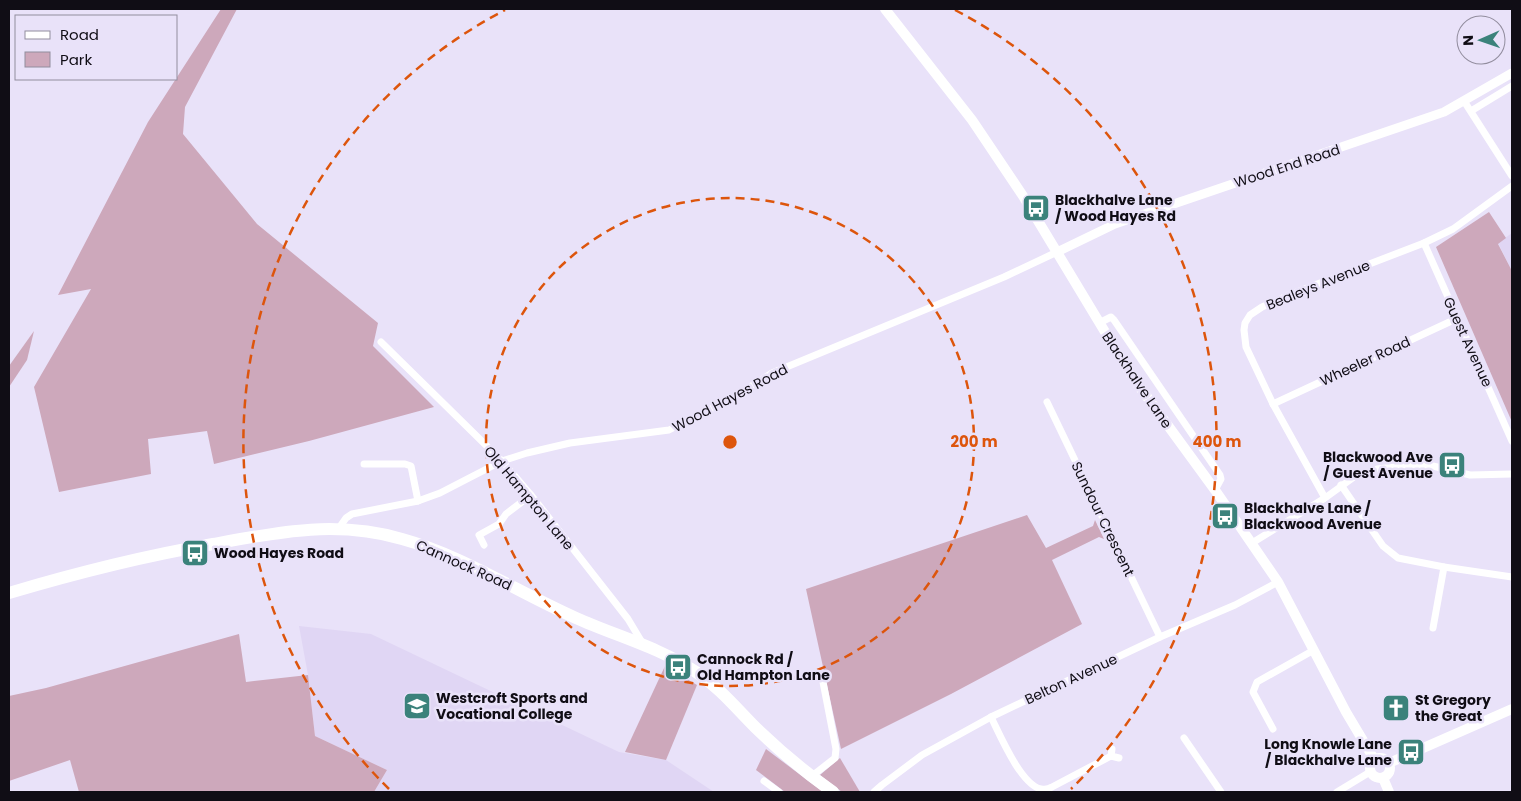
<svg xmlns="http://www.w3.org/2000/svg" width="1521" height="801" font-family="Poppins,sans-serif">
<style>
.built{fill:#e0d6f4}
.green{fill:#cda8bb}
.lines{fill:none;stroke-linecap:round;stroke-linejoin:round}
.minor{stroke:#fff;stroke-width:7}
.tertiary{stroke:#fff;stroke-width:9}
.secondary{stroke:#fff;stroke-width:10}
.trunk{stroke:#fff;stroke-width:12}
.ring{fill:none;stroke:#dd550c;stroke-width:2.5;stroke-dasharray:9 6}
.labels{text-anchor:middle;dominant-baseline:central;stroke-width:5;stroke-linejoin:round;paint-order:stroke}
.street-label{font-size:14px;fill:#100d15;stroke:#e9e2f9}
.poi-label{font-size:14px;font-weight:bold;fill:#100d15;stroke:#e9e2f9;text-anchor:start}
.centre{fill:#dd550c;stroke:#e9e2f9;stroke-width:2.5}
.ring-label{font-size:15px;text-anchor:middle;font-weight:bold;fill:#dd550c;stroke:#e9e2f9;stroke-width:5;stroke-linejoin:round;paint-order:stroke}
</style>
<rect width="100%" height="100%" fill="#e9e2f9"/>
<!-- built -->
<g class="built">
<polygon points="1512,233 1512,271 1498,243"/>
<polygon points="299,626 371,634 619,752 666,760 714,792 374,792 387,770 315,736 308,675"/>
</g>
<!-- green -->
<g class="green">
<polygon points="221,9 237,9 185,107 183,134 257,224 378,323 373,346 434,407 309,441 214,464 207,431 148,439 151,474 59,492 34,387 91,289 58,295 148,122"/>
<polygon points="1489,212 1506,238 1498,244 1512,271 1512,422 1436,247"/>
<polygon points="34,331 27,360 9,387 9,366"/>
<polygon points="1027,515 1046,548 1093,526 1095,520 1104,539 1099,537 1052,560 1082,624 951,694 841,749 806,589"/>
<polygon points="239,634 246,682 308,675 315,736 387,770 374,792 79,792 70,760 9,781 9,696 46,688"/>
<polygon points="665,666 697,685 666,760 625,752"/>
<polygon points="766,749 823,792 785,792 756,770"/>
<polygon points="840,758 860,792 842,792 820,775"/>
</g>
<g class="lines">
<!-- minor -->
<g class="minor">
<polyline points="1464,101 1512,176"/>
<polyline points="1471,111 1512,86"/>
<polyline points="1424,243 1512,441"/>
<polyline points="1099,323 1111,317 1114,320 1220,475 1221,479 1215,490"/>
<polyline points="381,342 502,461 531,495 628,619 643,644"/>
<polyline points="1047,402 1160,637"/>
<polyline points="1273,404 1458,318"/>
<polyline points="364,464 405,464 411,466 418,501"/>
<polyline points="1341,485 1383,546 1398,558 1444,567 1512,577"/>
<polyline points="1325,498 1273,404 1246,347 1244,330 1245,323 1250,315 1262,307 1294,293 1424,243 1453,229 1512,186"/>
<polyline points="339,528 346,518 352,514 418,501 440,493 502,461 527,453 570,443 669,430 734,397 772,373 1004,277 1057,252"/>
<polyline points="1252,543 1325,498 1354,477 1377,469 1413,465 1433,466 1470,475 1512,474"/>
<polyline points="484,545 479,535 499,524 506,514 531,495"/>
<polyline points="1433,628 1444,567"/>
<path d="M991,717c9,18 30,68 50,72 5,1 8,0 11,-2l59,-31"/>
<polyline points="1273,729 1253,692 1257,682 1314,650"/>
<polyline points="1184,738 1221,792"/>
<polyline points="1112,749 1111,756 1119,758"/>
<polyline points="812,776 835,758 836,749 823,682"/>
<polyline points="764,781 779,792"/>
<polyline points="874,792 882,785 922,755 991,717 1160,637 1235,605 1278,582"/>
<polyline points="1337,792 1370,772"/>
</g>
<!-- tertiary -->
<polyline class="tertiary" points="1057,252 1115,224 1444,112 1512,73"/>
<!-- secondary -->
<g class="secondary">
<polyline points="885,9 972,120 1023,196 1131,375 1215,490 1278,582 1346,712 1374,759"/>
<circle cx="1380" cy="768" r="10"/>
<polyline points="1389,763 1512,709"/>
<polyline points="1383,778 1389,792"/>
</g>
<!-- trunk -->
<path class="trunk" d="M9,593c67,-20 135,-37 204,-49 65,-12 124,-24 189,-5 62,17 115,53 174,79 40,18 83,29 120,54 24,16 40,36 60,56 24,23 50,45 77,64"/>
</g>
<!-- distance rings -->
<g class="ring">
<circle cx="730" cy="442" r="244"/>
<path d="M389 789A487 487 0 0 1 505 10M955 10A487 487 0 0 1 1071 789"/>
</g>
<!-- icons -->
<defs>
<g id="bus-square" transform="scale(1.4375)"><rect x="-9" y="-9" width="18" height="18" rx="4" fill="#3b827b" stroke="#e9e2f9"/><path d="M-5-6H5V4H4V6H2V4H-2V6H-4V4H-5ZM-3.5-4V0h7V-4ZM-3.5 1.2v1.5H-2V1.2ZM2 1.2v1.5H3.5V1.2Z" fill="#fff"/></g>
<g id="school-square" transform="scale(1.4375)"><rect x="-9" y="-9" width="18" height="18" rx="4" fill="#3b827b" stroke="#e9e2f9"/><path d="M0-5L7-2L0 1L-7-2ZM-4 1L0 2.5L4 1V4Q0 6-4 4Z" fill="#fff"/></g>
<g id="church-square" transform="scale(1.4375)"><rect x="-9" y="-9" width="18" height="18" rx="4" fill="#3b827b" stroke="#e9e2f9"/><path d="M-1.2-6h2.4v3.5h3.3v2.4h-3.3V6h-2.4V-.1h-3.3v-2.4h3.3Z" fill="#fff"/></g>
</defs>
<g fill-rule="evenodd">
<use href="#bus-square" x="1036" y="208"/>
<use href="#bus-square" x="1452" y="465"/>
<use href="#bus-square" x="1225" y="516"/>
<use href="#bus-square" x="195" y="553"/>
<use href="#bus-square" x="678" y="667"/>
<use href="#school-square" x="417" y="706"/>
<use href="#church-square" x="1396" y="708"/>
<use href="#bus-square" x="1411" y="752"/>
</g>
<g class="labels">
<!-- street labels -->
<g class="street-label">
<text transform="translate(1287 166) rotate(-18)">Wood End Road</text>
<text transform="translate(1318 285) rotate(-22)">Bealeys Avenue</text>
<text transform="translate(1468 342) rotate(65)">Guest Avenue</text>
<text transform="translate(1365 361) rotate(-25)">Wheeler Road</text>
<text transform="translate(1137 380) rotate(56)">Blackhalve Lane</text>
<text transform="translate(730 398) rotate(-28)">Wood Hayes Road</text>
<text transform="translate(529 498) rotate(50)">Old Hampton Lane</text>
<text transform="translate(1103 519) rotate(64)">Sundour Crescent</text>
<text transform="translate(464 565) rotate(24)">Cannock Road</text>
<text transform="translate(1071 679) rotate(-25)">Belton Avenue</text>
</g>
<!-- poi labels -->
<g class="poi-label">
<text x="1055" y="200">Blackhalve Lane<tspan x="1055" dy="16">/ Wood Hayes Rd</tspan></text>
<text x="1433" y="457" text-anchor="end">Blackwood Ave<tspan x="1433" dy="16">/ Guest Avenue</tspan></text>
<text x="1244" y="508">Blackhalve Lane /<tspan x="1244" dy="16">Blackwood Avenue</tspan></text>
<text x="214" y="553">Wood Hayes Road</text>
<text x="697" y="659">Cannock Rd /<tspan x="697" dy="16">Old Hampton Lane</tspan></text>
<text x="436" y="698">Westcroft Sports and<tspan x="436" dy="16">Vocational College</tspan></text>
<text x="1415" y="700">St Gregory<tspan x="1415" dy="16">the Great</tspan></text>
<text x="1392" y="744" text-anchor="end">Long Knowle Lane<tspan x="1392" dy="16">/ Blackhalve Lane</tspan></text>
</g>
</g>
<circle cx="730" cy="442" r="8" class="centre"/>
<g class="ring-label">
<text x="974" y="447">200 m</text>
<text x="1217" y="447">400 m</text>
</g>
<!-- border -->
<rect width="1521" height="801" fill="none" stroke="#100d15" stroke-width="20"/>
<!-- legend -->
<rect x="15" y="15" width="162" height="65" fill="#e9e2f9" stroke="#928d9e"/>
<rect x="25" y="31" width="25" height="8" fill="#ffffff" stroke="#928d9e"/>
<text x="60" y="40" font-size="15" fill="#100d15">Road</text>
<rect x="25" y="52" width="25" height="15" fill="#cda8bb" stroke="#928d9e"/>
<text x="60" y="65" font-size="15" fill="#100d15">Park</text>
<!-- north arrow -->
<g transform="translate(1481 40) rotate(268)"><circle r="24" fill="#e9e2f9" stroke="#928d9e"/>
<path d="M0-4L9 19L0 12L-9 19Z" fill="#3b827b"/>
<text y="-8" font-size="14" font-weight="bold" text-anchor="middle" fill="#100d15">N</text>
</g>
</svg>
